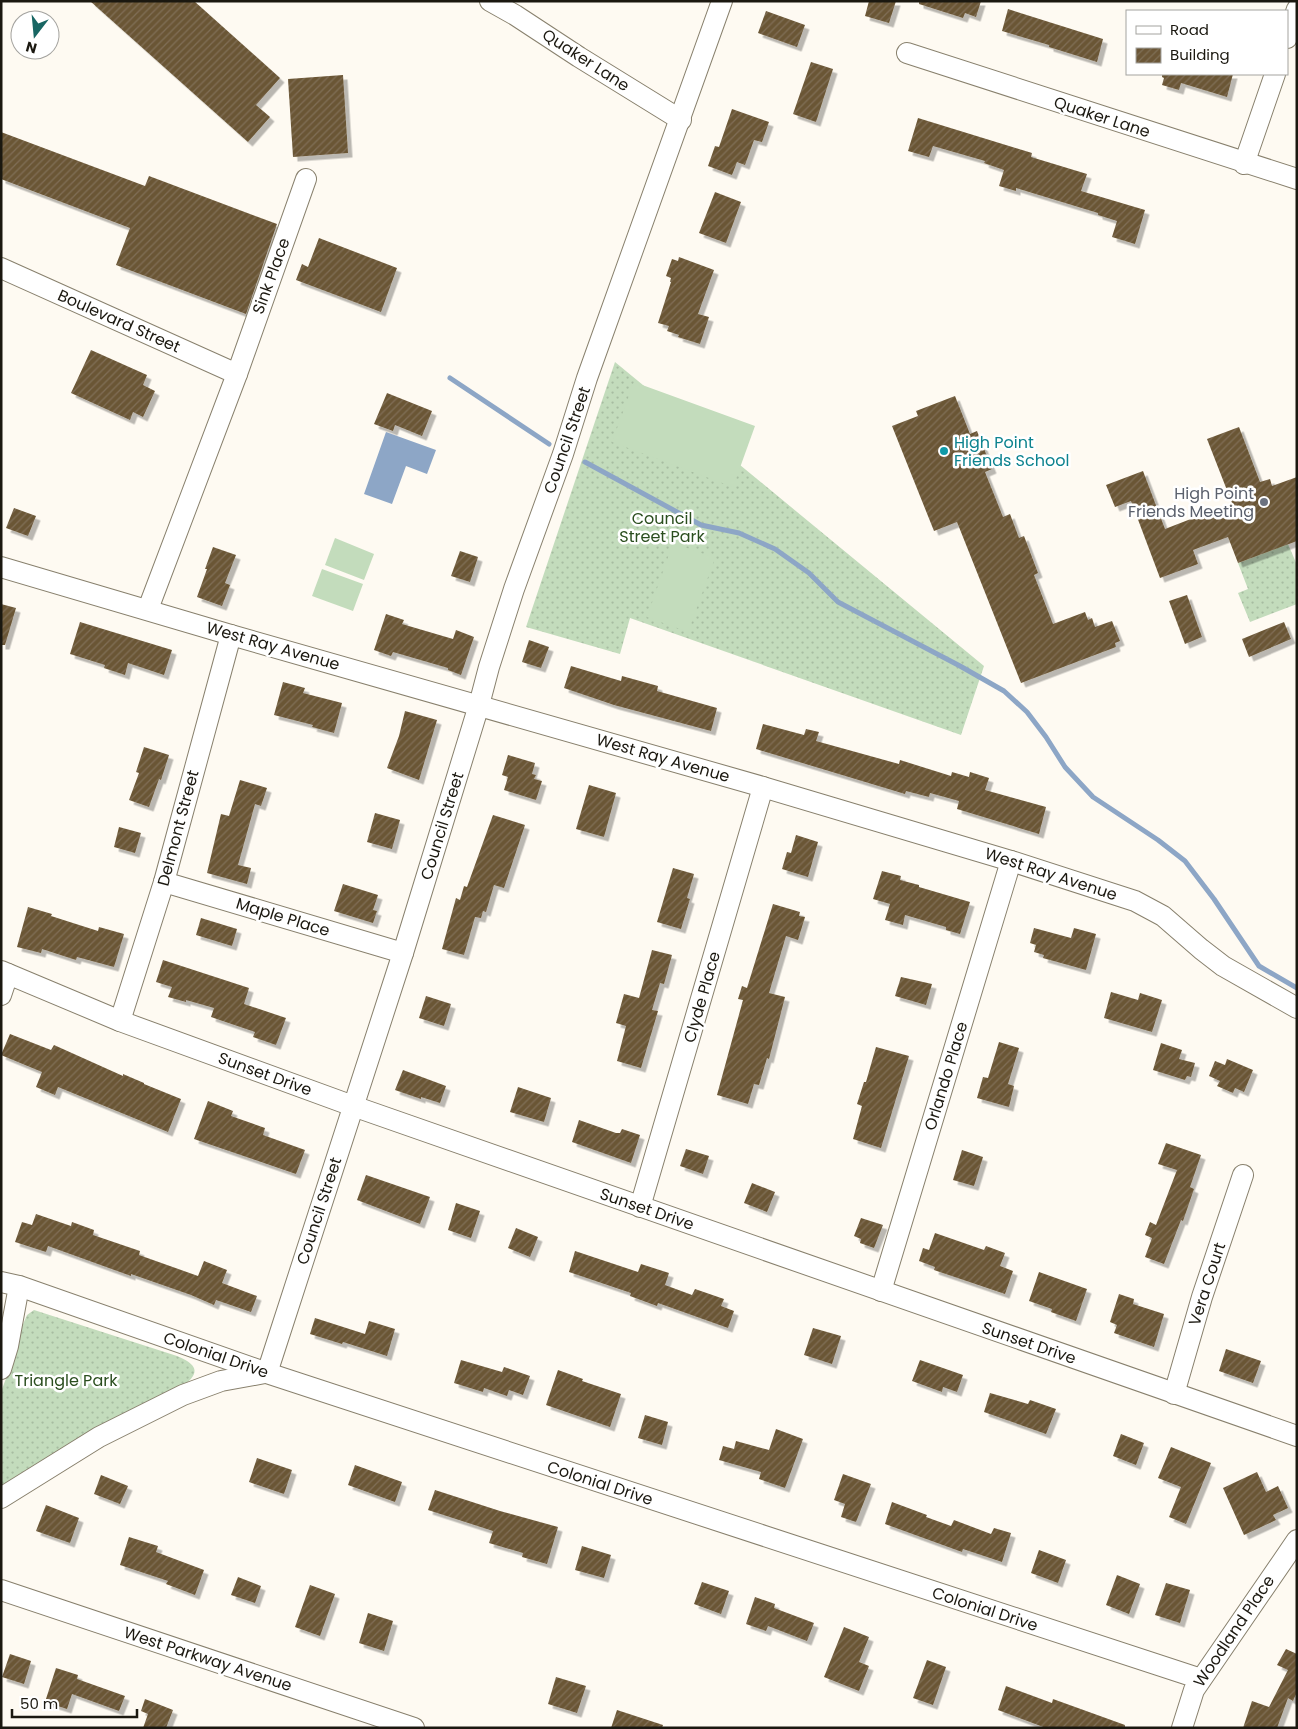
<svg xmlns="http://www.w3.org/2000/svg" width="1298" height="1729" font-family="Poppins,sans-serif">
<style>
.grass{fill:url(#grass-dots)}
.pitch{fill:#c3dcbc}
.water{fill:#8da6c6}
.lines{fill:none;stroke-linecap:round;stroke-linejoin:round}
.stream{stroke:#8da6c6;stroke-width:5}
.building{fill:url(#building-hatch);filter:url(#shadow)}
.street-casing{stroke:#88806d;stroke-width:22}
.street{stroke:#fff;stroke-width:20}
.culture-dot{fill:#0f9aa8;stroke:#fff;stroke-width:2}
.worship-dot{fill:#6b7280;stroke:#fff;stroke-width:2}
.labels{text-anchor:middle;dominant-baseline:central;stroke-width:5;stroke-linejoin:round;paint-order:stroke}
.street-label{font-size:16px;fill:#1b1810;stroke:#fff}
.culture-label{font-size:16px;fill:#0d838f;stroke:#fff;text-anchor:start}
.worship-label{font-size:16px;fill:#5b616d;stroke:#fff;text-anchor:end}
.park-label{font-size:16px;fill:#2b4e1f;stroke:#fff}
</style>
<defs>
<pattern id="grass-dots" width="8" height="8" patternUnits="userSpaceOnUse" patternTransform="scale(1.25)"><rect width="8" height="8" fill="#c3dcbc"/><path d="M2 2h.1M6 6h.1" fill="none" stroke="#a7bca1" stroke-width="1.8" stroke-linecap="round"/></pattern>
<pattern id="building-hatch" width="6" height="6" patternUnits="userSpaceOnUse" patternTransform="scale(1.25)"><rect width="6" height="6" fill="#6b5636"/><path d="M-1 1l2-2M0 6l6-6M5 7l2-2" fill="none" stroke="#7f6f56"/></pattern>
<filter id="shadow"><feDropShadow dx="4.5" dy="4.5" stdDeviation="0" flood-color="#0004"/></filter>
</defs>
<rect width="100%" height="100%" fill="#fefaf2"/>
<!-- grass -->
<g class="grass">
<polygon points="615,362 984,666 961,735 630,618 620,654 526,627"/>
<polygon points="1288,544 1297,565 1297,604 1250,622 1238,593 1248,589 1238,563"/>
<path d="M34,1310l143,46c19,8 25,16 6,30l-94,46 -88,55v-95l11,-30 9,-33 6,-14z"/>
</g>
<!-- pitch -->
<g class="pitch">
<polygon points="634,382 755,426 733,487 612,442"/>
<polygon points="335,538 374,554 364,580 325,565"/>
<polygon points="673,543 715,558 688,632 647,617"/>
<polygon points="322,569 363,584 353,611 312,596"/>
</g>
<!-- water -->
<polygon class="water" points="386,432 436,450 427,474 406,466 392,504 364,494"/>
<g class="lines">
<!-- stream -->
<g class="stream">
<polyline points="450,378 549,444"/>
<polyline points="585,462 701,525 739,533 775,549 809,573 838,602 960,666 1004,691 1027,712 1046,737 1065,767 1093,797 1158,840 1185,861 1214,899 1259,966 1297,988"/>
</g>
</g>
<!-- building -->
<g class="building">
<polygon points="90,1 194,1 280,78 256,105 270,117 248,142"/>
<polygon points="869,1 896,1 889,23 865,16"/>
<polygon points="919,1 981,1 976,17 965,13 963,18 919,4"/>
<polygon points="1008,9 1103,39 1097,62 1049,47 1049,45 1002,31"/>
<polygon points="766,11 805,25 797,47 758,33"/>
<polygon points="811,62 833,69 816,122 793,114"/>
<polygon points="1162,74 1233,74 1227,97 1181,83 1179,90 1162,85 1164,78 1162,77"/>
<polygon points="343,75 348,153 293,157 288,79"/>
<polygon points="732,109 769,122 762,142 754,140 745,165 737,162 732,175 708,166 715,146 719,147"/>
<polygon points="918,118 1032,153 1031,157 1087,174 1081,191 1145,210 1135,244 1112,237 1117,221 1098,215 1098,213 1016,188 1016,191 999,186 1004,170 984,163 985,161 933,146 929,157 908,151"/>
<polygon points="1,132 145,186 149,176 277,224 246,314 116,265 130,228 1,179"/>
<polygon points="715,192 741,202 726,243 699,233"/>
<polygon points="319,238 397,268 381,312 296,280 302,264 308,267"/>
<polygon points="679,257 714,270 698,314 709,317 700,344 678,337 679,335 667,331 669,326 658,323 671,282 670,282 671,278 666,276 672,259 678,261"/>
<polygon points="91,350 147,375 143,385 155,391 143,417 133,412 130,420 71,393"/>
<polygon points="387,393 432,411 422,436 395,425 393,431 374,424"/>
<polygon points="955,396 970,434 977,431 992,469 985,472 1003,517 1010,514 1019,538 1024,536 1038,573 1034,575 1053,624 1085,612 1088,620 1092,618 1095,627 1112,621 1120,641 1115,643 1116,647 1021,683 957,522 934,531 892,426 918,416 916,411"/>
<polygon points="1239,427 1260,482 1270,479 1272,486 1297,477 1297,541 1238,563 1228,537 1193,550 1198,564 1160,578 1131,501 1115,507 1106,485 1143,471 1165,529 1232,503 1207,439"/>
<polygon points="14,508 36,516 28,536 6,528"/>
<polygon points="213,547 236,555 225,583 230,585 222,606 197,597 207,569 205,569"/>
<polygon points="460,551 478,557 470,582 451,576"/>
<polygon points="1187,595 1202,637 1185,644 1169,601"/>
<polygon points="1,604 16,608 5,645 1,645"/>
<polygon points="386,614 404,620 402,624 453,639 456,630 474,637 461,675 448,670 448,668 393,652 391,656 374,650"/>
<polygon points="80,622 172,650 164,675 128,663 125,675 104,668 105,665 70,654"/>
<polygon points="1284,622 1291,639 1249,657 1242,639"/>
<polygon points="529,640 549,647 541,668 522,662"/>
<polygon points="571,666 621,681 622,676 658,686 657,691 717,708 711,731 614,705 564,688"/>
<polygon points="283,682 305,688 303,693 342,703 334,733 312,727 313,725 274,715"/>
<polygon points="405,711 437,720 419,780 387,768 399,736"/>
<polygon points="763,724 804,735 806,729 819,732 816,741 899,764 900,760 951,776 952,772 969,777 970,772 989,778 985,790 1046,807 1039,834 957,809 959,801 930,793 929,797 906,791 905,794 756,749"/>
<polygon points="144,747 169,755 161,780 159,779 149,807 129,800 139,773 136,772"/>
<polygon points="508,755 535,763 532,774 536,775 534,779 542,781 536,800 504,790 508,777 502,775"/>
<polygon points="240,780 267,788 261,806 255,804 238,865 251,868 247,884 207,873 221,814 229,816"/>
<polygon points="589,785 616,793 604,837 576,829"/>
<polygon points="375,813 400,820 392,849 367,842"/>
<polygon points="493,815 525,825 504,888 494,885 486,912 483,911 481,918 475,917 464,955 442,949 456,898 460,900 464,886 467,887"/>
<polygon points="119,827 141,833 135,853 114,847"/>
<polygon points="796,835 818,842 808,877 782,869 787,852 791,853"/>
<polygon points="673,868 694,874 687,898 690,899 681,929 657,922"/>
<polygon points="882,871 901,876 900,880 919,885 919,887 970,902 960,934 946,930 946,927 905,915 903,925 885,920 890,904 873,899"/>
<polygon points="343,884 378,895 373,910 377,911 373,923 334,911"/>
<polygon points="773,904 800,912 799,916 805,917 798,940 786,936 769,993 785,997 769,1059 767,1058 759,1085 754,1084 748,1104 717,1095 743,1000 738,999 742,986 747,988"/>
<polygon points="28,907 52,914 51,916 98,931 99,927 124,934 114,967 77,957 76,960 42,949 41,953 17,947"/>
<polygon points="201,918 237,929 232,946 196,935"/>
<polygon points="1034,928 1071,938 1074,928 1096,934 1086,970 1043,958 1044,955 1034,952 1036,945 1030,943"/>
<polygon points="652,950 672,955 664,984 660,983 652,1010 658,1011 641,1068 617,1061 626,1026 616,1023 624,994 639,998"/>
<polygon points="163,960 249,988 244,1004 286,1018 276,1045 253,1037 255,1032 211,1017 214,1008 186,1000 186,1002 168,997 172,987 156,982"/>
<polygon points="901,977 932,984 926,1005 895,996"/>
<polygon points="1111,992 1138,1000 1140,993 1162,1000 1152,1032 1104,1018"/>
<polygon points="426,996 451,1004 444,1026 419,1018"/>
<polygon points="10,1034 51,1050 54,1045 123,1076 123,1074 144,1083 144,1084 181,1099 168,1132 58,1087 55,1095 36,1087 42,1072 1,1055"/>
<polygon points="999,1042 1019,1048 1008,1084 1014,1086 1009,1107 977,1098 983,1077 988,1078"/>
<polygon points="1161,1043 1182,1050 1179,1059 1195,1063 1191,1077 1187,1076 1185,1080 1153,1070"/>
<polygon points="876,1047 909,1056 881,1148 853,1139 862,1106 857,1104 864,1082 866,1082"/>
<polygon points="1227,1059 1253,1070 1244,1092 1235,1088 1233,1093 1217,1086 1220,1081 1209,1076 1215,1061 1225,1065"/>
<polygon points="403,1070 446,1086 440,1103 421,1097 421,1099 395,1090"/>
<polygon points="518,1087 551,1098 544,1122 510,1112"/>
<polygon points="208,1101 233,1111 231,1116 265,1128 263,1135 305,1150 296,1174 194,1139"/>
<polygon points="579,1120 616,1133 620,1133 622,1129 640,1135 631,1163 572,1142"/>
<polygon points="1166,1143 1201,1155 1190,1187 1194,1189 1183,1221 1181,1220 1164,1264 1145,1257 1152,1238 1145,1235 1150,1222 1156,1225 1177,1170 1158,1164"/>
<polygon points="686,1149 709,1156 703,1174 680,1166"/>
<polygon points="962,1150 983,1157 974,1186 953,1180"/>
<polygon points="366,1175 430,1197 420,1224 357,1200"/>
<polygon points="752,1183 775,1192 767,1212 744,1203"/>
<polygon points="456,1203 480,1211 471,1238 448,1230"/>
<polygon points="36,1214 71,1226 72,1222 94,1230 93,1235 140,1251 139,1255 198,1276 204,1261 227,1270 222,1283 257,1296 251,1312 216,1300 214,1305 191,1295 131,1274 131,1276 48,1246 46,1252 15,1242 22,1222 32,1225"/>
<polygon points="861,1218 883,1225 874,1248 860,1243 861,1239 854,1236"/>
<polygon points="516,1228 538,1237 530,1257 508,1248"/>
<polygon points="935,1233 984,1250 986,1246 1005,1253 1000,1266 1013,1271 1005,1294 934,1270 935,1267 919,1261 923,1248 929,1250"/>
<polygon points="575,1251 638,1272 641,1264 669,1273 665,1285 692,1295 695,1289 724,1299 721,1306 734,1311 728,1328 658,1303 657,1306 630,1296 631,1293 569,1272"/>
<polygon points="1039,1272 1087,1289 1076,1321 1051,1312 1052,1309 1029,1301"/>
<polygon points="1119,1294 1134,1299 1133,1304 1164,1314 1154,1347 1114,1333 1117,1325 1110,1322"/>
<polygon points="315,1318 365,1334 369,1321 395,1329 387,1356 343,1342 342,1344 310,1334"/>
<polygon points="813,1328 841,1336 832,1364 804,1355"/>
<polygon points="1226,1349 1261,1361 1253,1383 1219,1371"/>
<polygon points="461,1360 502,1372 504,1367 530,1376 523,1395 509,1390 507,1396 484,1388 483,1392 454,1383"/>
<polygon points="920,1360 963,1375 957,1392 943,1387 942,1392 912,1381"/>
<polygon points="558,1370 583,1379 582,1381 621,1394 610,1427 546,1405"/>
<polygon points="990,1393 1028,1404 1030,1400 1056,1409 1046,1434 984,1412"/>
<polygon points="645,1415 668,1422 662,1445 638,1438"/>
<polygon points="776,1429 803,1439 785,1488 759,1479 761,1472 719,1460 723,1446 734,1449 736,1441 769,1450"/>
<polygon points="1121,1434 1144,1443 1136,1465 1113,1456"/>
<polygon points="1171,1447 1211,1463 1186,1524 1169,1517 1181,1487 1158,1478"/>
<polygon points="257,1458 292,1470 284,1494 249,1482"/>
<polygon points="355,1465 402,1482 395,1502 348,1485"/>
<polygon points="1257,1472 1266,1492 1278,1486 1288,1508 1273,1515 1276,1520 1244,1535 1223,1488"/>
<polygon points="843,1474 871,1484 856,1522 841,1517 845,1504 834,1500"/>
<polygon points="101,1475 128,1486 120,1504 94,1494"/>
<polygon points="435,1490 500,1511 558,1527 547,1564 522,1557 523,1553 489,1543 493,1531 428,1510"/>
<polygon points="892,1502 927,1515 926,1517 951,1526 954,1520 991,1534 994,1528 1011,1533 1002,1562 963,1549 962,1552 885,1524"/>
<polygon points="46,1505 79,1518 70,1543 36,1531"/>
<polygon points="129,1537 158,1546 156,1552 204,1570 195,1595 166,1584 168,1581 120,1565"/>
<polygon points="582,1546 611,1555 604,1578 575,1570"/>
<polygon points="1039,1550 1066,1560 1058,1583 1031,1573"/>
<polygon points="1117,1575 1140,1584 1129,1614 1106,1605"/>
<polygon points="238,1577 261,1586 255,1603 231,1595"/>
<polygon points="702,1582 729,1591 721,1614 694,1604"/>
<polygon points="1166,1583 1190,1590 1180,1623 1155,1615"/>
<polygon points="310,1585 335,1594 320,1636 295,1627"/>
<polygon points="755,1597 775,1604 774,1608 814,1623 807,1641 768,1626 766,1631 746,1624"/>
<polygon points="368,1613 393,1621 384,1651 359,1643"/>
<polygon points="844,1627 869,1637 859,1662 869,1666 859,1691 824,1677"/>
<polygon points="1286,1649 1297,1654 1297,1692 1293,1701 1288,1698 1277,1728 1243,1728 1252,1701 1269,1707 1288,1670 1277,1665"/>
<polygon points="10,1654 31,1661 24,1684 2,1677"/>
<polygon points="927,1660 946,1667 933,1705 913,1698"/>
<polygon points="56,1668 78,1675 77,1679 125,1696 119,1711 72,1694 67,1709 45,1702"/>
<polygon points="556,1677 586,1686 577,1713 548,1704"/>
<polygon points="1006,1686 1052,1703 1053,1699 1125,1725 1125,1728 1046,1728 998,1710"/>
<polygon points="145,1699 173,1710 166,1728 143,1728 148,1714 141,1711"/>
<polygon points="617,1710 663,1725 662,1728 611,1728"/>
</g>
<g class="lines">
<!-- street casing -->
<g class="street-casing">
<g id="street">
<polyline points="490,1 515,15 579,57 681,120"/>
<polyline points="1287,38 1297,9"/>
<polyline points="907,53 1297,179"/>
<polyline points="1244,164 1275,74"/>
<polyline points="1,268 237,374"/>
<polyline points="1,567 231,635 763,787 1011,861 1135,901 1163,916 1201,949 1223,966 1297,1008"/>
<polyline points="148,609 237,374 306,179"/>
<polyline points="164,882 403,953"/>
<polyline points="1,971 120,1021 353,1106 1297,1436"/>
<polyline points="1,995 8,974"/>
<polyline points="120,1021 164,882 231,635"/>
<polyline points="640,1207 763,787"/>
<polyline points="1,1282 19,1286 267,1373 1201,1679"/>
<polyline points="881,1291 1011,861"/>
<polyline points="1,1369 8,1346 19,1286"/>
<polyline points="267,1373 403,953 479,705 489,667 514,589 563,454 587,378 722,1"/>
<polyline points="1174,1394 1202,1297 1243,1175"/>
<polyline points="1,1498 99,1437 183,1395 221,1381 265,1373"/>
<polyline points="1,1590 414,1728"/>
<polyline points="1182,1728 1194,1690 1297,1540"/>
</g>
</g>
<!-- street -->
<use href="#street" class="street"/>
</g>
<!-- markers -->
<circle class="culture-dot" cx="944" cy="451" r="5"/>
<circle class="worship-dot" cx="1264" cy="502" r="5"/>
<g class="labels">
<!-- street labels -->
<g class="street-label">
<text transform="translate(586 60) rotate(33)">Quaker Lane</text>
<text transform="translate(1102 117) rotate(18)">Quaker Lane</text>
<text transform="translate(271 276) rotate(-70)">Sink Place</text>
<text transform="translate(119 321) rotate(24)">Boulevard Street</text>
<text transform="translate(567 440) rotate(-71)">Council Street</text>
<text transform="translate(273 646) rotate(16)">West Ray Avenue</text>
<text transform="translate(663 758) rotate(16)">West Ray Avenue</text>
<text transform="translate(442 826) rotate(-73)">Council Street</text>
<text transform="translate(178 828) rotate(-75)">Delmont Street</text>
<text transform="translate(1051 874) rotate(18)">West Ray Avenue</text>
<text transform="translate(283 917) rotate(17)">Maple Place</text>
<text transform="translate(702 997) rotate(-74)">Clyde Place</text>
<text transform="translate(265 1074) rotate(20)">Sunset Drive</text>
<text transform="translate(946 1076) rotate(-73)">Orlando Place</text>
<text transform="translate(647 1209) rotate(19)">Sunset Drive</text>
<text transform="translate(319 1211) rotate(-72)">Council Street</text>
<text transform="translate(1207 1284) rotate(-72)">Vera Court</text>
<text transform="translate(1029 1343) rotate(19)">Sunset Drive</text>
<text transform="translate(216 1355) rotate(19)">Colonial Drive</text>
<text transform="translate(600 1483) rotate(18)">Colonial Drive</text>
<text transform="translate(985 1609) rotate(18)">Colonial Drive</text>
<text transform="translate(1234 1631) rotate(-56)">Woodland Place</text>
<text transform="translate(208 1659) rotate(18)">West Parkway Avenue</text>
</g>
<!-- culture labels -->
<g class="culture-label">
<text x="954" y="442">High Point<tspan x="954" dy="18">Friends School</tspan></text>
</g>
<!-- worship labels -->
<g class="worship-label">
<text x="1254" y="493">High Point<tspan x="1254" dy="18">Friends Meeting</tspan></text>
</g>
<!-- park labels -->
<g class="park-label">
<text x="662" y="518">Council<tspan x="662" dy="18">Street Park</tspan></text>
<text x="66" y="1380">Triangle Park</text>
</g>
</g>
<!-- border -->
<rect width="1298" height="1729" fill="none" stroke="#1b1810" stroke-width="5"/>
<!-- legend -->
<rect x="1126" y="10" width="162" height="65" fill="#ffffff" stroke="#a4a39f"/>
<rect x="1136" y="26" width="25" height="8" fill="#ffffff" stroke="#a4a39f"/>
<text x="1170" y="35" font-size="15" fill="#1b1810">Road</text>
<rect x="1136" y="48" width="25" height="15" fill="url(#building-hatch)" stroke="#a4a39f"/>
<text x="1170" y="60" font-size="15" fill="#1b1810">Building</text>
<!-- north arrow -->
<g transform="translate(35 35) rotate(196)"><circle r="24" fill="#ffffff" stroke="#a4a39f"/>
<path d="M0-4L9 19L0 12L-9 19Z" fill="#186663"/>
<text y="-8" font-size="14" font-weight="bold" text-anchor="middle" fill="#1b1810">N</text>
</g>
<!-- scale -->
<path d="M12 1709v8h125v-8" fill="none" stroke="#1b1810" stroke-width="2.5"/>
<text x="20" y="1709" font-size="15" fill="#1b1810" stroke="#ffffff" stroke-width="4" paint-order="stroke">50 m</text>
</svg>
